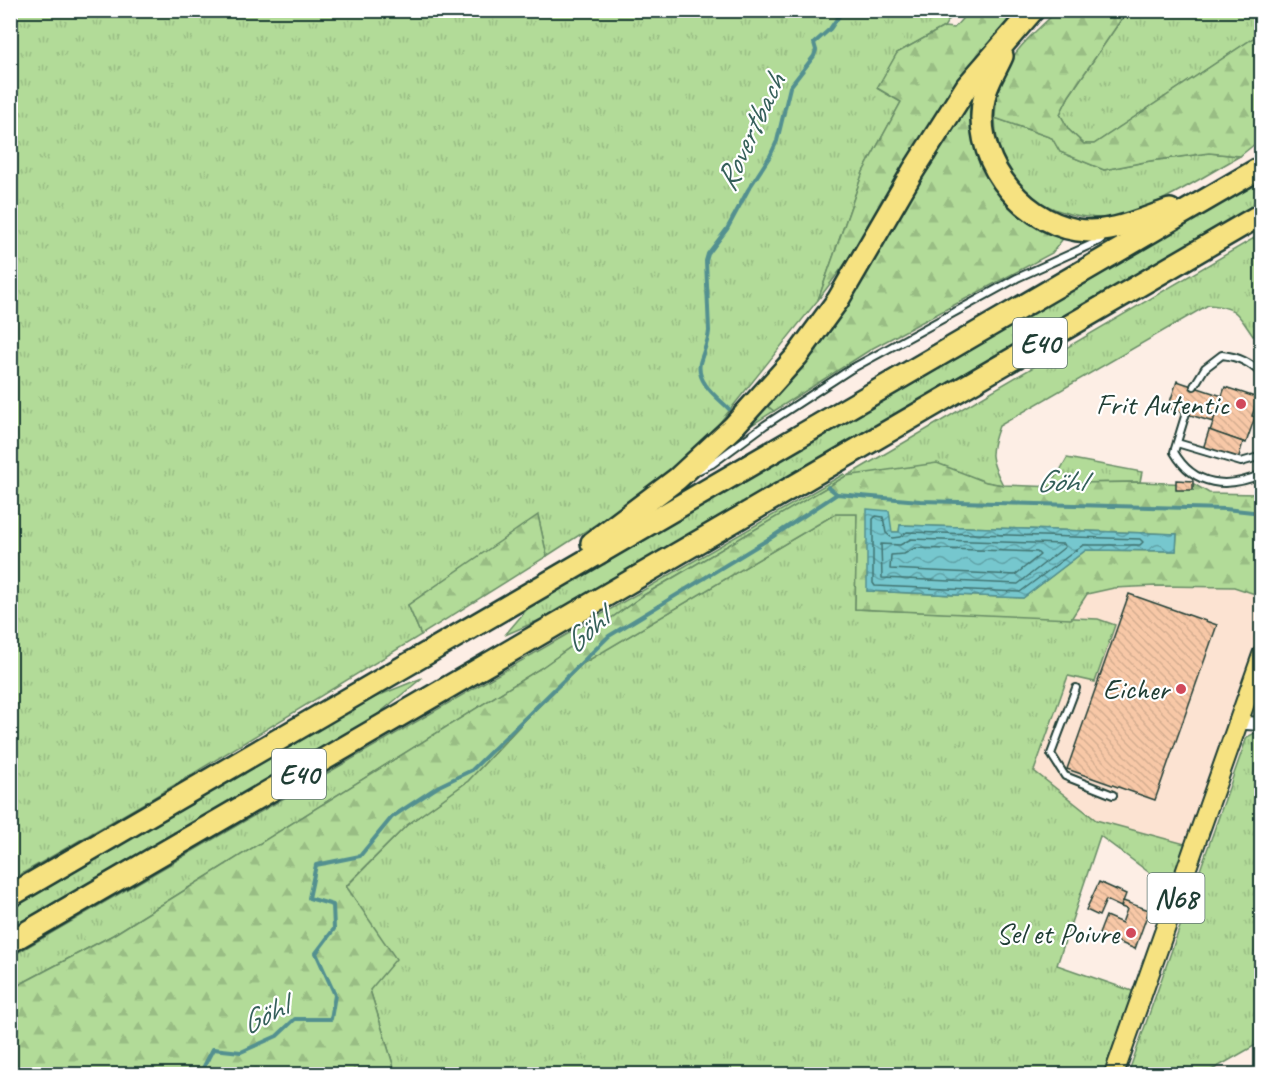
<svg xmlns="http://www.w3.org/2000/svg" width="1272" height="1085" font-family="Caveat,sans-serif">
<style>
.built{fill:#fce3d2}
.grass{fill:url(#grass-tufts);stroke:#688c66;stroke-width:1.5}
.forest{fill:url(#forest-firs);stroke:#688c66;stroke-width:1.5;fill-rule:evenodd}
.water{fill:url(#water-waves);stroke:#539090;stroke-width:1.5}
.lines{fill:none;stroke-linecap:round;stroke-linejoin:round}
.shore{stroke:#427472;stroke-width:1.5}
.stream{stroke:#539090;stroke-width:4}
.building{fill:url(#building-back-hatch);stroke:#1f3d34;stroke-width:1.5}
.lane-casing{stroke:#1f3d34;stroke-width:10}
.street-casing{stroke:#1f3d34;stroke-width:16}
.primary-casing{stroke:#1f3d34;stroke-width:22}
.highway-casing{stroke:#1f3d34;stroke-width:26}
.lane{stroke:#fff;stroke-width:6}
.street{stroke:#fff;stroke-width:12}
.primary{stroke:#f6e281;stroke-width:18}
.highway{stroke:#f6e281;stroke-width:21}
.poi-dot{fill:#d1495b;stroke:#fff;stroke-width:2}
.labels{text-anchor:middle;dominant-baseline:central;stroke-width:4.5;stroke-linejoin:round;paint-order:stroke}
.shield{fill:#fff;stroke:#627771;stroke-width:1.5}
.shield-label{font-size:28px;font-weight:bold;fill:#1f3d34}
.poi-label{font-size:30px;fill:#1f3d34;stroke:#fff;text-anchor:end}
.water-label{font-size:32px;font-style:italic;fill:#35605a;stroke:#fff}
</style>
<defs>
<pattern id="grass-tufts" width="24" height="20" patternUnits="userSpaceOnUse" patternTransform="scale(1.5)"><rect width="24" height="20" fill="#b2db98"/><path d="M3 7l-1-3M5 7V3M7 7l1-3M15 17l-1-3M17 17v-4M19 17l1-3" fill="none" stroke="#99bd84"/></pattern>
<pattern id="forest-firs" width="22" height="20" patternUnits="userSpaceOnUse" patternTransform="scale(1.5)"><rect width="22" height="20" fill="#b2db98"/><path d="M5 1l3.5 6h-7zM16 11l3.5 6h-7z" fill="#99bd84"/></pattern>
<pattern id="water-waves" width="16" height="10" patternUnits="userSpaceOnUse" patternTransform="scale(1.5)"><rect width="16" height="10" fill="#76c7ce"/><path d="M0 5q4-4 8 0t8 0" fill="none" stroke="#60a3a8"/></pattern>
<pattern id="building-back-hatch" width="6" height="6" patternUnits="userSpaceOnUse" patternTransform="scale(1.5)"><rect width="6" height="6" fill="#f8c8a7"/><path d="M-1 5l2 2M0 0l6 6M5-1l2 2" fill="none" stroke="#d4ad90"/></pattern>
</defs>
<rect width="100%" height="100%" fill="#fdeee5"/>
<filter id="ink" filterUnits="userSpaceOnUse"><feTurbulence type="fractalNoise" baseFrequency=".0167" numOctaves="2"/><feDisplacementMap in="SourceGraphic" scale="12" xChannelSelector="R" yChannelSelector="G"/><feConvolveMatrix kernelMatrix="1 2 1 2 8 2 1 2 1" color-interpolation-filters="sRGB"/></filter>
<g filter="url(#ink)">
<!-- built -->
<polygon class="built" points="1156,586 1234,587 1261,596 1261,632 1185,844 1096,820 1034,771 1069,675 1095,682 1115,625 1098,619 1071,619 1087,594 1114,588"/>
<!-- grass -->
<g class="grass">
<polygon points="11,11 955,11 944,27 897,53 878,89 901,102 863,172 818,300 717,426 674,468 629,503 547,556 538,516 408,605 421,635 153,798 11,880"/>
<polygon points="1127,11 1261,11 1261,33 1094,144 1084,144 1069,130 1060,114 1069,96"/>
<path d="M995,118l57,20 8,14 44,18 46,-9 59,-8 31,3c-36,20 -85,52 -124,62 -5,2 -12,0 -18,0 -38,-2 -72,-17 -92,-51 -9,-14 -10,-33 -11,-49z"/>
<polygon points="1261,176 1261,204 568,608 505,635 539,595"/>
<path d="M1261,234v98l-8,4c-16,-23 -16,-29 -45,-31l-209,121c-10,27 -10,33 4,59l-17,-3 -140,-6 -202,119 -103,73 -428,267 -102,54 -1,-32 834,-483 3,2z"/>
<polygon points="765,404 774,411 742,431"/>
<polygon points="1067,458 1142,472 1140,482 1074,483 1058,487 1042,487 1058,474"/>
<polygon points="835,514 857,514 855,609 1098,619 1115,625 1095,682 1068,676 1034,771 1096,820 1185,844 1170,888 1100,836 1057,965 1135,992 1105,1074 396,1074 370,990 346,887 407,825 468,781 527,718 582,664"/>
<polygon points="422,678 360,729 11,934 10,903 343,710"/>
<polygon points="1261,730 1261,1042 1205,1074 1128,1074 1247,737"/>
</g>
<!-- forest -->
<g class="forest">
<polygon points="969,11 1015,11 952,92 853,253 818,300 863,172 901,102 877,88 897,53 944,27 954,28"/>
<path d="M1057,11h70l-58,85 -9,18 9,16 15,14h10l167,-111v106l-21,17 -31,-3 -59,8 -46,9 -44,-18 -8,-14 -57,-20c2,-55 25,-72 62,-107z"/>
<polygon points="970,97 976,105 976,142 1065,236 1052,253 873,348 774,411 765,404"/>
<path d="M937,463l49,19 17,3 55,2 16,-4 66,-1 54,2 15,9 48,1 4,-5v107l-27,-9 -78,-1 -42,2 -27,6 -16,25 -216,-10 2,-95h-22l-253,150 -55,54 -59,63 -61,44 -61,61 50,73 -26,31 26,84h-385v-85l102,-54 428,-267 103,-73 202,-119zM889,511l2,21h8l1,-7 277,9 -1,17 -90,-1 -63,48 -156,-7z"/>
<polygon points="538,515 547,556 421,635 408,605"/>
</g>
<!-- water -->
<polygon class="water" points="867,509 889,511 892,532 899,532 900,525 1177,534 1176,551 1086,550 1023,598 867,591"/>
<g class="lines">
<!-- shore -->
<g class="shore">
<polygon points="876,516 883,517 886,533 892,538 900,537 907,532 1140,539 1143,542 1140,545 1083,545 1020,592 875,586 873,583 873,519"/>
<polygon points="911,539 1063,544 1065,547 1018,584 882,578 881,544 900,545"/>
<polygon points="915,548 1037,552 1040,555 1015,575 890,569 891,555 904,554"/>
</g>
<!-- stream -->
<g class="stream">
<path d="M729,409c-12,-12 -33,-27 -29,-46 3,-11 8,-20 9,-32l-3,-70 2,-7 19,-25 21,-39 22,-34 7,-15 13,-54 24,-31 2,-6 -2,-7 16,-14 13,-19"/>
<polyline points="828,487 837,494"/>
<polyline points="200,1074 213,1049 241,1052 277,1036 295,1019 331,1019 335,995 316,953 334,929 333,905 309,898 316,865 360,856 392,817 439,786 472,770 609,636 772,537 837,494 920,501 1225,509 1262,513"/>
</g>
</g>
<!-- building -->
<g class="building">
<polygon points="1177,381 1222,396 1213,422 1168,408"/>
<polygon points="1225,387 1258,398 1252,416 1255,417 1246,443 1210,431"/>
<polygon points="1209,430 1243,442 1238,460 1203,449"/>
<polygon points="1176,480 1193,481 1193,490 1176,490"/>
<polygon points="1129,594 1217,625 1155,800 1067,769"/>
<polygon points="1099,882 1126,894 1121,907 1106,900 1099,916 1086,910"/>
<polygon points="1123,901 1149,910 1135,949 1099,934 1106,916 1122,923 1127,909 1121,907"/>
</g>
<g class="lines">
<!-- lane casing -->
<g class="lane-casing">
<g id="lane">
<path d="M1194,386l11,-18 17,-13c17,2 27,7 40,19"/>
<path d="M1186,413l-12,39c20,35 54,37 88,22"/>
<polyline points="1177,443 1241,462 1262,456"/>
<polyline points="699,470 712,464 765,425 851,369 1017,278 1099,241 1105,236"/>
<polyline points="1076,688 1051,754 1065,776 1113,795"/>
</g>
</g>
<!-- street casing -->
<g class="street-casing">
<polyline id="street" points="1239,721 1246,723 1262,724"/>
</g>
<!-- primary casing -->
<g class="primary-casing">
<polyline id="primary" points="1114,1074 1262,655"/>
</g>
<!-- highway casing -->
<g class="highway-casing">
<g id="highway">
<path d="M1002,56c-5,12 -14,25 -17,38 -16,60 33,126 92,136 32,5 63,-10 93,-20"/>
<polyline points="592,543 677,479 733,427 797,356 838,300 913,171 967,86 1033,10"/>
<polyline points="10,896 1262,167"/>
<polyline points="10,942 1262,214"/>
</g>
</g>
<!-- lane -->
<use href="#lane" class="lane"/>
<!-- street -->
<use href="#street" class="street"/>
<!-- primary -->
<use href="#primary" class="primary"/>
<!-- highway -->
<use href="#highway" class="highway"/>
</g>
</g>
<!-- markers -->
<g class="poi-dot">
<circle cx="1241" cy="404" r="6"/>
<circle cx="1181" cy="689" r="6"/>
<circle cx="1131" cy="933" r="6"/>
</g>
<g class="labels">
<!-- shield labels -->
<g class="shield">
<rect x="1013" y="318" width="54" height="50" rx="4.5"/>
<rect x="272" y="749" width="54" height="50" rx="4.5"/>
<rect x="1147.5" y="873" width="57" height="50" rx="4.5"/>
</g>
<g class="shield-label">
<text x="1040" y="343">E40</text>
<text x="299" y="774">E40</text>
<text x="1176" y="898">N68</text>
</g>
<!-- poi labels -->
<g class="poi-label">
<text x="1229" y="404">Frit Autentic</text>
<text x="1169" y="689">Eicher</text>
<text x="1119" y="933">Sel et Poivre</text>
</g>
<!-- water labels -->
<g class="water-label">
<text transform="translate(750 132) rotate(-65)">Rovertbach</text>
<text transform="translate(1060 481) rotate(2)">Göhl</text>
<text transform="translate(586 631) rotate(-40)">Göhl</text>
<text transform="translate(264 1015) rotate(-25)">Göhl</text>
</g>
</g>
<!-- margin -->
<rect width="1272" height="1085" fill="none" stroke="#fff" stroke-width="36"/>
<rect x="18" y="18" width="1236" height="1049" fill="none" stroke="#1f3d34" stroke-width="2" filter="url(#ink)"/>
</svg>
